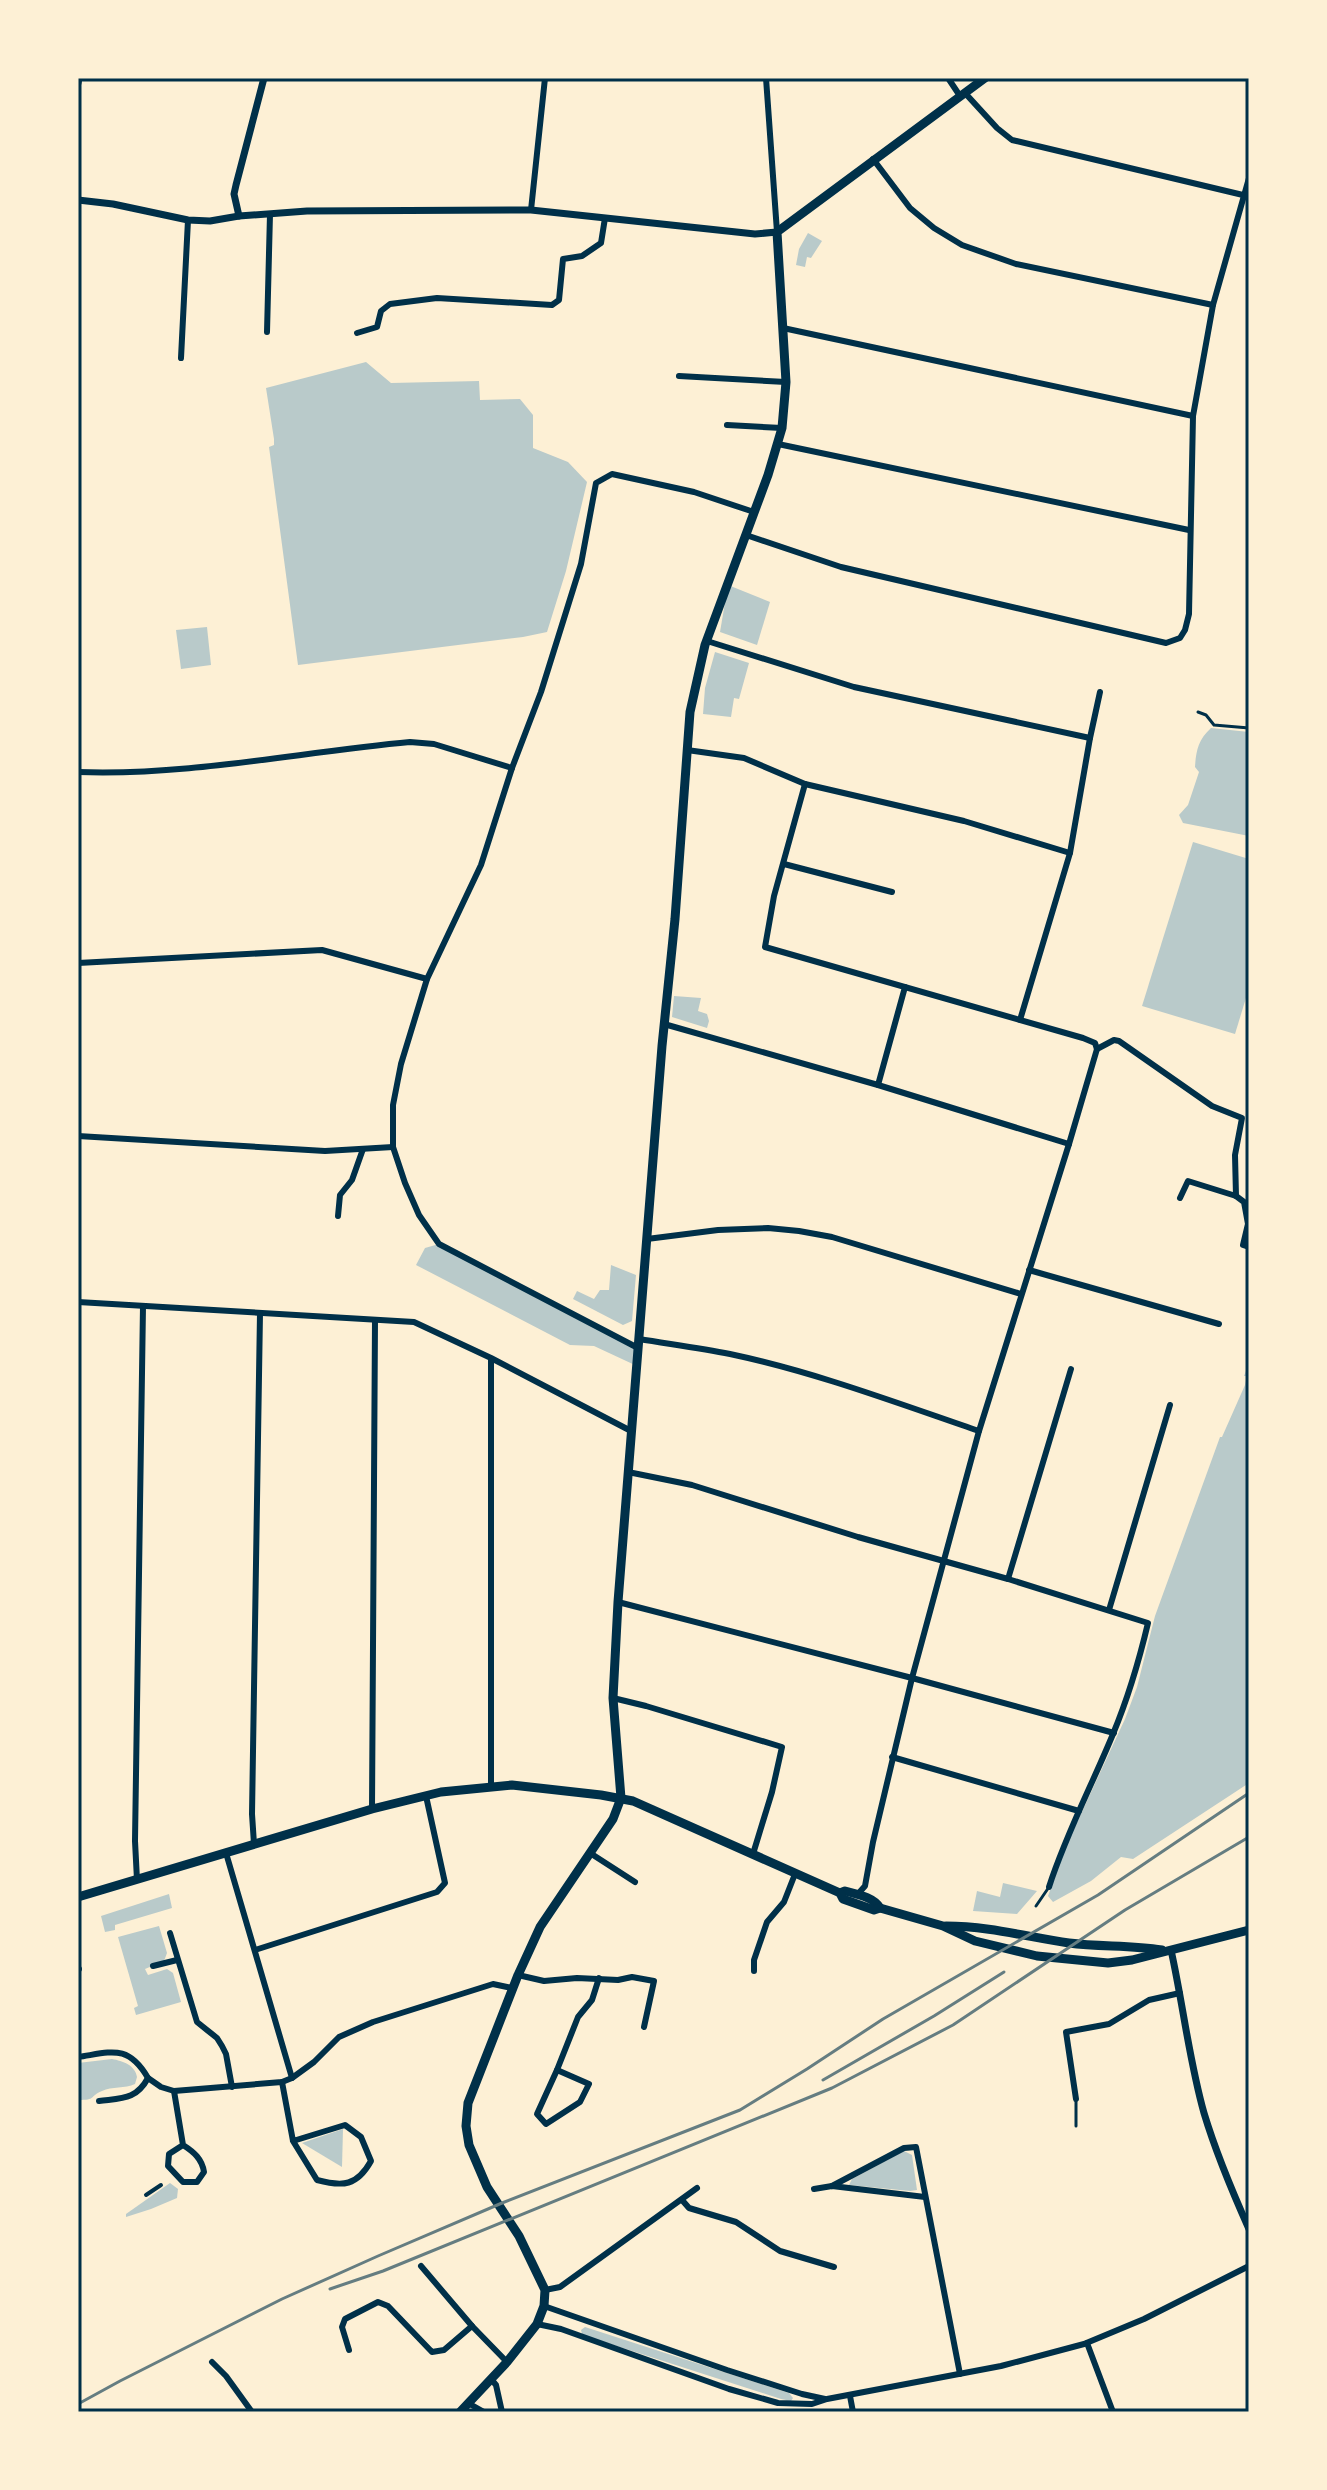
<svg xmlns="http://www.w3.org/2000/svg" width="1327" height="2490" font-family="Raleway,sans-serif">
<style>
.green{fill:#b9caca}
.lines{fill:none;stroke-linecap:round;stroke-linejoin:round}
.service{stroke:#003049;stroke-width:3}
.pedestrian{stroke:#003049;stroke-width:4}
.minor{stroke:#003049;stroke-width:6}
.tertiary{stroke:#003049;stroke-width:7}
.primary{stroke:#003049;stroke-width:9}
.rail{stroke:#657d81;stroke-width:3}
.neatline{fill:none;stroke:#003049;stroke-width:3}
</style>
<rect width="100%" height="100%" fill="#fdf0d5"/>
<!-- green -->
<g class="green">
<polygon points="808,233 822,241 811,258 807,257 805,267 796,265 799,249"/>
<polygon points="366,362 391,383 479,381 480,400 520,399 533,415 533,448 568,462 587,482 566,571 547,632 523,637 298,665 269,447 274,445 274,439 266,388"/>
<polygon points="728,585 770,602 757,645 720,632"/>
<polygon points="207,627 211,665 181,669 176,630"/>
<polygon points="715,652 749,663 739,699 734,698 731,717 703,714 705,688"/>
<path d="M1211,728l38,4v104l-66,-13 -4,-8 9,-10 11,-33 -4,-5c1,-16 3,-27 16,-39z"/>
<polygon points="1193,842 1249,859 1249,988 1235,1034 1142,1006"/>
<polygon points="674,996 701,998 698,1011 707,1014 709,1021 707,1028 672,1017"/>
<polygon points="439,1244 638,1348 637,1366 594,1346 570,1345 416,1265 425,1248"/>
<polygon points="611,1265 636,1275 632,1321 623,1325 573,1299 577,1291 594,1299 600,1290 609,1290"/>
<polygon points="1249,1363 1249,1783 1133,1859 1121,1857 1091,1881 1053,1902 1048,1896 1067,1844 1125,1719 1137,1687 1155,1616 1220,1437 1222,1437 1245,1385 1247,1376 1244,1376"/>
<polygon points="1003,1883 1037,1891 1017,1914 973,1911 977,1891 1000,1897"/>
<polygon points="169,1894 172,1908 115,1925 115,1930 105,1932 101,1916"/>
<polygon points="159,1926 167,1953 164,1961 145,1969 148,1975 167,1969 173,1973 181,2002 136,2015 134,2008 138,2006 118,1937"/>
<path d="M112,2059c11,2 23,6 25,18l-2,7c-10,5 -23,2 -33,7 -14,6 -5,9 -24,9v-37z"/>
<polygon points="343,2129 342,2167 302,2143"/>
<polygon points="904,2151 912,2155 917,2190 910,2191 849,2185 852,2179"/>
<polygon points="170,2183 178,2189 177,2198 151,2209 126,2217 126,2214"/>
<polygon points="585,2327 789,2393 793,2398 791,2401 781,2399 595,2339 582,2334 581,2330"/>
</g>
<g class="lines">
<!-- service -->
<g class="service">
<polyline points="1198,712 1206,715 1214,725 1249,728"/>
<polyline points="1036,1906 1049,1887"/>
<polyline points="1076,2126 1076,2099"/>
</g>
<!-- pedestrian -->
<polyline class="pedestrian" points="146,2195 161,2185"/>
<!-- minor -->
<g class="minor">
<polyline points="766,78 777,232"/>
<polyline points="948,78 960,96"/>
<polyline points="965,93 997,128 1012,140 1243,195"/>
<polyline points="873,159 910,208 934,228 962,245 1016,264 1213,305"/>
<polyline points="531,210 545,78"/>
<polyline points="783,328 1193,416"/>
<polyline points="267,332 270,214"/>
<polyline points="357,333 377,327 381,311 390,304 437,298 552,305 559,300 563,259 582,256 601,243 605,218"/>
<polyline points="181,358 188,220"/>
<polyline points="679,376 786,382"/>
<polyline points="727,425 782,428"/>
<polyline points="778,444 1189,530"/>
<polyline points="746,535 841,567 1166,643 1180,638 1185,630 1189,614 1193,416 1213,305 1249,178"/>
<polyline points="707,641 854,687 1090,738"/>
<polyline points="687,750 744,758 805,784 964,821 1070,853"/>
<path d="M78,772c112,4 221,-20 332,-30l24,2 78,24"/>
<polyline points="805,784 774,896 765,947 1083,1038 1095,1043 1097,1049"/>
<polyline points="784,864 892,892"/>
<polyline points="78,963 322,950 427,979"/>
<polyline points="1020,1020 1070,853 1090,738 1100,692"/>
<polyline points="664,1024 878,1085 1069,1144"/>
<polyline points="1097,1049 1114,1040 1119,1041 1212,1106 1242,1118 1235,1155 1236,1196"/>
<polyline points="878,1085 905,987"/>
<polyline points="78,1136 325,1151 393,1147"/>
<polyline points="1180,1198 1188,1181 1236,1196 1244,1202 1248,1224 1243,1245 1249,1247"/>
<polyline points="338,1216 340,1195 352,1180 363,1149"/>
<polyline points="647,1239 718,1230 768,1228 799,1231 832,1237 1021,1294"/>
<polyline points="1029,1270 1219,1324"/>
<polyline points="78,1302 414,1322 491,1358 631,1431"/>
<path d="M639,1339c30,5 61,9 91,15 85,18 167,49 249,77"/>
<polyline points="638,1348 439,1244 419,1215 405,1183 393,1147 393,1105 401,1064 427,979 481,865 512,768 541,692 581,564 596,483 612,474 694,492 754,512"/>
<path d="M628,1472l64,13 166,52 150,42 140,44c-9,38 -20,75 -35,111 -21,51 -47,100 -64,153"/>
<polyline points="1008,1579 1071,1369"/>
<polyline points="618,1602 912,1678 1114,1733"/>
<polyline points="1109,1610 1170,1405"/>
<polyline points="613,1698 646,1706 782,1747 772,1792 753,1854"/>
<polyline points="892,1757 1079,1811"/>
<polyline points="491,1787 491,1359"/>
<polyline points="372,1809 375,1320"/>
<polyline points="254,1844 252,1814 260,1313"/>
<polyline points="226,1853 292,2078"/>
<polyline points="590,1853 635,1882"/>
<polyline points="137,1880 135,1841 143,1306"/>
<polyline points="857,1895 865,1886 873,1842 912,1678 979,1431 1069,1144 1097,1049"/>
<polyline points="170,1933 197,2022 217,2038 222,2046 226,2054 232,2087"/>
<polyline points="255,1950 437,1892 445,1883 426,1796"/>
<polyline points="153,1966 177,1960"/>
<polyline points="78,1969 79,1969"/>
<polyline points="754,1971 754,1960 767,1922 784,1902 795,1874"/>
<polyline points="518,1975 544,1981 577,1978 618,1980 632,1977 654,1981 644,2027"/>
<path d="M78,2057c34,-5 50,-13 70,21"/>
<polygon points="557,2070 589,2084 580,2102 546,2124 537,2114"/>
<polyline points="557,2070 578,2017 592,2000 599,1978"/>
<path d="M282,2082l11,59 52,-16 16,12 10,24c-14,25 -28,26 -54,19l-24,-39"/>
<path d="M174,2091l9,54c11,7 19,14 21,27l-7,10h-14l-15,-16 1,-12 14,-9"/>
<polyline points="1076,2099 1066,2032 1109,2024 1149,2000 1180,1993"/>
<path d="M99,2101c23,-3 37,-1 49,-23l13,9 13,4 108,-9 10,-4 22,-16 25,-25 34,-15 120,-38 19,4"/>
<polyline points="832,2186 904,2148 916,2147 960,2374"/>
<polyline points="814,2189 832,2186 925,2197"/>
<polyline points="682,2200 689,2208 736,2222 780,2251 834,2267"/>
<polyline points="421,2266 472,2326 507,2362"/>
<polyline points="545,2290 560,2287 697,2188"/>
<polyline points="544,2306 727,2370 802,2394 825,2399"/>
<polyline points="537,2324 561,2329 729,2389 778,2403 812,2404 827,2399 1001,2366 1084,2344 1144,2319 1249,2266"/>
<polyline points="1087,2343 1113,2412"/>
<polyline points="349,2350 342,2327 345,2319 378,2302 388,2306 432,2352 444,2350 472,2326"/>
<polyline points="212,2362 226,2376 252,2412"/>
<polyline points="491,2379 496,2385 502,2412"/>
<polyline points="850,2396 853,2412"/>
<polyline points="468,2403 484,2412"/>
</g>
<!-- tertiary -->
<g class="tertiary">
<polyline points="78,83 79,78"/>
<polyline points="78,200 113,204 188,220 210,221 239,216 307,211 531,210 755,234 777,232"/>
<polyline points="239,216 234,194 236,185 264,78"/>
<path d="M1171,1950c12,54 18,110 33,163 12,40 28,78 45,116"/>
</g>
<!-- primary -->
<g class="primary">
<path d="M840,1893l5,-2c11,3 29,6 35,17"/>
<polyline points="78,1897 372,1809 441,1792 512,1785 601,1795 633,1801 840,1893 843,1899 874,1910 880,1908 943,1926 975,1941 1037,1956 1108,1963 1132,1960 1249,1930"/>
<path d="M946,1926c42,0 82,11 123,17 31,4 62,2 93,7"/>
<polyline points="460,2412 507,2362 537,2324 544,2306 545,2290 519,2236 487,2187 469,2145 466,2126 468,2103 518,1975 540,1927 613,1819 621,1798 613,1698 618,1602 662,1046 675,919 690,712 705,645 768,475 782,428 786,382 777,232 985,78"/>
</g>
<!-- rail -->
<g class="rail">
<polyline points="823,2080 934,2016 1004,1972"/>
<polyline points="330,2289 383,2271 832,2088 953,2025 1125,1910 1249,1837"/>
<polyline points="78,2404 120,2381 282,2299 378,2256 502,2203 740,2110 807,2069 883,2019 1098,1895 1249,1793"/>
</g>
</g>
<!-- border -->
<rect width="1327" height="2490" fill="none" stroke="#fdf0d5" stroke-width="160"/>
<rect x="80" y="80" width="1167" height="2330" class="neatline"/>
</svg>
